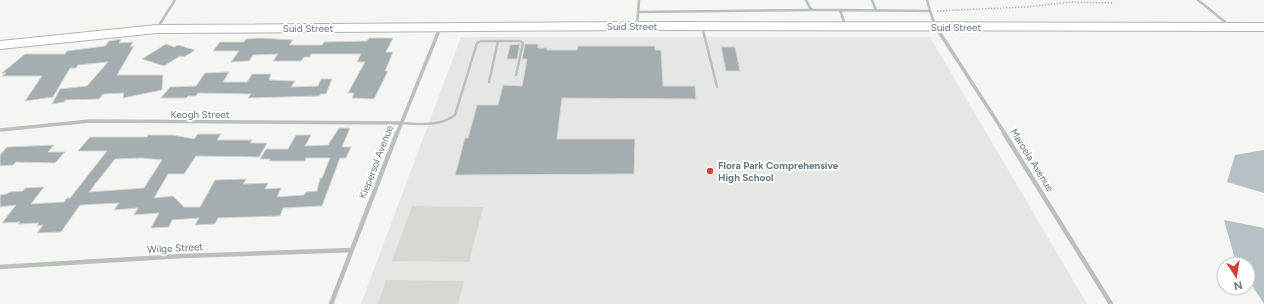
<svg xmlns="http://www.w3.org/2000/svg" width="1264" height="304" font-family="Figtree,sans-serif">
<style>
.built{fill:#e6e6e5}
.green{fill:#d5d9d1}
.water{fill:#b5c1c4}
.building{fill:#a4adb0;stroke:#d6d6d4;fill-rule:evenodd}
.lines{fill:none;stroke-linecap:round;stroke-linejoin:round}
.secondary-casing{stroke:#afb5b8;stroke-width:2}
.path{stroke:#b4b8ba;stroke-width:1.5;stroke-dasharray:1.5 1.5;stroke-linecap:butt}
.lane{stroke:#babfc1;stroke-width:2.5}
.street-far1{stroke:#babfc1;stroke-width:3.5}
.street{stroke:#babfc1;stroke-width:4.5}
.secondary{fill:#fff;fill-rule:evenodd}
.poi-dot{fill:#d24235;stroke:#fff;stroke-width:1.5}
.labels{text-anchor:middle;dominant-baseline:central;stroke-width:4;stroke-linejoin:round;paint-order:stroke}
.street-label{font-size:10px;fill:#677980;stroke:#fff}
.poi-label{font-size:10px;font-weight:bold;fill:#677980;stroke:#fff;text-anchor:start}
</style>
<rect width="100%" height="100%" fill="#f5f5f2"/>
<!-- built -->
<polygon class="built" points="461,37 930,37 1087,304 361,304"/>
<!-- green -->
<g class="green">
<polygon points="412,206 483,207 469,262 392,261"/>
<polygon points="386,280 464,281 458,304 378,304"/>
</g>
<!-- water -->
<g class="water">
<polygon points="1264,150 1264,193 1227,182 1235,155"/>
<polygon points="1224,220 1264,228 1264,304 1248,279 1248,264 1238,264 1235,259"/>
</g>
<!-- building -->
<g class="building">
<polygon points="260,38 293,40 289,45 322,45 324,42 367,41 369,38 393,38 386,52 393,52 385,71 388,71 374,99 352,98 354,93 348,93 365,62 357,62 361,54 311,54 310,57 304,57 301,61 273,61 278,54 253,55 249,61 231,62 239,51 213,51 220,42 244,42 246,39"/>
<polygon points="121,39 119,43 133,42 130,47 134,46 117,75 163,75 162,90 123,98 124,93 103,94 99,99 65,100 64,102 52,104 60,89 87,86 108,62 78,65 76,68 70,68 53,97 25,101 42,76 2,76 6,73 2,73 25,54 65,54 67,51 105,46 109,41"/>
<polygon points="166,44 174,47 178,45 195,50 184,57 180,56 164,66 142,59"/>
<polygon points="525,44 538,44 538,48 547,48 547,50 577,50 578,46 655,46 655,50 661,50 663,86 695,86 696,99 562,98 557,139 635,139 634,174 455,175 465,138 468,138 477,105 498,105 503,85 522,86 527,59 522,59"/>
<polygon points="510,45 520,44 517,59 507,59"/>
<polygon points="721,47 735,47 740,71 726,71"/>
<polygon points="229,72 223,82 247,82 252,74 271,74 269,80 295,81 291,87 318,86 321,79 332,79 326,94 320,94 320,96 248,98 251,94 198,93 196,96 188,96 186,98 161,98 170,87 196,86 205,73"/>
<path d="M339,128h11l-8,19h9l-5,11h-6l-18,48 -39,2 -3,8 -62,2 -3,6 -20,1 4,-7 -27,2 -3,7 -18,1 8,-15 -25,2 4,-7 -24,2 5,-7 -39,2 -19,27 -24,1 6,-8 -6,1 2,-3 -21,1 2,-2 -18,1 14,-18 -16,2v-12l7,-1 2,-2 14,-1 2,-3 19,-1 -13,17 33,-2 3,-4h3l37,-47h-29l12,-14h57l1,-2h25l21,4 4,-5h23l-4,6h35l-2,3h17l-8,14 -63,-1 -12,18h-16l-14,24 19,-2 11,11h16l15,-27 31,-1 -3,5 25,-1 -3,6 16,-1 -4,9 27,-2 2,-3 11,-1 3,-13h2l8,-20h-24l-1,3h-36l1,-2h-10l6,-10h22l8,-14h15l-6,11 23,-1zM142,158l20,2 -18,28 -55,4 26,-33z"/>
<polygon points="54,145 48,152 65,152 55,163 16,162 13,165 0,166 0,155 7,147"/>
</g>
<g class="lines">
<!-- secondary casing -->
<g class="secondary-casing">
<polygon id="secondary" points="647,22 1264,23 1264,31 647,30 157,33 0,49 0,41 157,25"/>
</g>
<!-- path -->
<polyline class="path" points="937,11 1025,7 1072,2 1113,3"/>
<!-- lane -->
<g class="lane">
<polyline points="806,0 810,8 813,10 840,10"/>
<polyline points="872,0 876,10"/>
<polyline points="927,0 930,11"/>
<polyline points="1198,0 1230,26"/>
<polyline points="638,12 813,10"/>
<polyline points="845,25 840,10 930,11 935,25"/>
<polyline points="637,26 639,0"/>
<polyline points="702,26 717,87"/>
<polyline points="158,27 175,0"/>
<polyline points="489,82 498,41"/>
<path d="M401,123c19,1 38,4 54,-8l22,-72 4,-2h39l3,2 -7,32"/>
</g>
<!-- street-far1 -->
<g class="street-far1">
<polyline points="936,27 1005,134"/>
<polyline points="0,130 90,121 401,123"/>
<polyline points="397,134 440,28"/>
</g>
<!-- street -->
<g class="street">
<polyline points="1004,133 1111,304"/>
<polyline points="0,267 183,256 352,250"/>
<polyline points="331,304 397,133"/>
</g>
<!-- secondary -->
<use href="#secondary" class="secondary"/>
</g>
<!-- markers -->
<circle class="poi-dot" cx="710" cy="171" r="4"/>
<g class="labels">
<!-- street labels -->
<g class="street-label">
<text x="632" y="26">Suid Street</text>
<text x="956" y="27">Suid Street</text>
<text x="308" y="28">Suid Street</text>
<text x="200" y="114">Keogh Street</text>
<text transform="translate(1032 160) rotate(58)">Maroela Avenue</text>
<text transform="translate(376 162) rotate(-69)">Kiepersol Avenue</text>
<text transform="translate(175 248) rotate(-3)">Wilge Street</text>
</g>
<!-- poi labels -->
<g class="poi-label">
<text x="718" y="165">Flora Park Comprehensive<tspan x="718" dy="12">High School</tspan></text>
</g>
</g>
<!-- north arrow -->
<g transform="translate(1236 276) rotate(168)"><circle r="19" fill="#ffffff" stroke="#c2c9cc"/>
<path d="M0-3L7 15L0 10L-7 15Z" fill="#d24235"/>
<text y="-6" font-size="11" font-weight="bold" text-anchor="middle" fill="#677980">N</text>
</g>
</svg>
